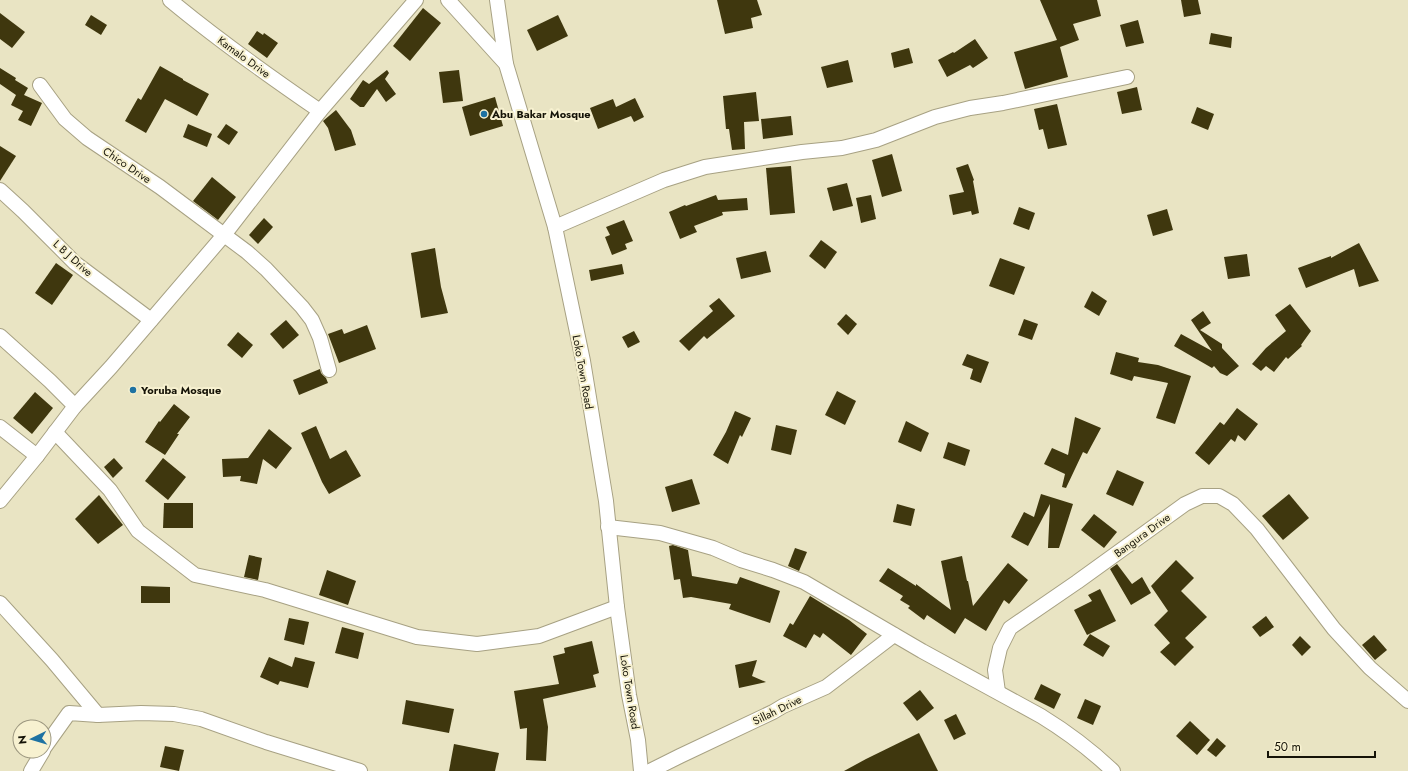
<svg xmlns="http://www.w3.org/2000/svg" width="1408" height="771" font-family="Jost,sans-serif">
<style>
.building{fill:#3f370e}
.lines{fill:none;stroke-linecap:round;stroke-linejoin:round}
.minor-casing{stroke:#a7a183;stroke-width:16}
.minor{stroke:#fff;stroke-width:14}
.poi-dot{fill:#1e72a2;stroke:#f7f1d0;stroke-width:1.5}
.labels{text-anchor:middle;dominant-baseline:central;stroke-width:4;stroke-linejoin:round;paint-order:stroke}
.street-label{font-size:11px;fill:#151307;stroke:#f7f1d0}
.poi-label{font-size:11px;font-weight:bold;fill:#151307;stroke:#f7f1d0;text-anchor:start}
</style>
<rect width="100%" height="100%" fill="#e9e4c3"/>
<!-- building -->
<g class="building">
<polygon points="717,0 757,0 762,15 751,18 753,28 725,34"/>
<polygon points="1040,0 1097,0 1101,16 1073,24 1079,40 1060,47 1068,77 1025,89 1014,52 1057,40"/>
<polygon points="1181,0 1198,0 1201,14 1184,17"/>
<polygon points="423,8 441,23 410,61 393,46"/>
<polygon points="0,13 25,32 12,48 0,39"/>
<polygon points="91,15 107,25 101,35 85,25"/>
<polygon points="558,15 568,36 537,51 527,30"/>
<polygon points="1138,20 1144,43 1126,47 1120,25"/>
<polygon points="257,31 263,35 264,33 278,43 267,58 248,44"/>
<polygon points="1211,33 1232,37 1231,48 1209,44"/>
<polygon points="975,39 988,58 973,68 970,65 947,77 938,60 953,52 954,53"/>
<polygon points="909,48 913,63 894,68 891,53"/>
<polygon points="848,60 853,82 827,88 821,67"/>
<polygon points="160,66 183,79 183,80 209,94 197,116 165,99 146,133 125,121 138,98 141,100"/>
<polygon points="0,68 16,78 15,80 28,88 24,95 42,103 31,126 18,120 23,111 11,105 16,95 0,84"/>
<polygon points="387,70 389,73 385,79 396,94 386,102 377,89 364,107 360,107 350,99 363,80 369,84"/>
<polygon points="459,70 463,101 443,103 439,72"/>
<polygon points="1137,87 1142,110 1122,114 1117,92"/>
<polygon points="756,92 759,121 744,122 745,149 732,150 729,129 726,129 723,96"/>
<polygon points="495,97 503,126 470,136 462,107"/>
<polygon points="635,98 644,117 634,122 631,116 598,129 590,108 613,99 616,107"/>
<polygon points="1057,104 1067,145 1048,149 1043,129 1039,130 1034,109"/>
<polygon points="1197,107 1214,114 1208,130 1191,123"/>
<polygon points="336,110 351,130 356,145 335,151 328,128 323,121"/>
<polygon points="791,116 793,135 763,139 761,119"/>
<polygon points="188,124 212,134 207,147 183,137"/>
<polygon points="226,124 238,132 229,145 217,137"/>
<polygon points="0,146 16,156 0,181"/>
<polygon points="892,154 902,191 882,197 872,160"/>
<polygon points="968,164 974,180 973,181 979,213 972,215 971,211 953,215 949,195 964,192 956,168"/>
<polygon points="791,166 795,213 770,215 766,168"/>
<polygon points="212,177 236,197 218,220 193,201"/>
<polygon points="847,183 853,206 833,211 827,188"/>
<polygon points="716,195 718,200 747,198 748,210 722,212 723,215 694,226 697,232 680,239 669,212 685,205 686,206"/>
<polygon points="871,195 876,219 861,223 856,198"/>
<polygon points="1019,207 1035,213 1029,230 1013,224"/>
<polygon points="1167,209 1173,230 1153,236 1147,215"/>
<polygon points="264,218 273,227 258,244 249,235"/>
<polygon points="624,220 633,241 625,244 627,249 612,255 605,237 610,235 606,227"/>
<polygon points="821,240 837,252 825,269 809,256"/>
<polygon points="1359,243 1379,281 1359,287 1354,269 1306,288 1298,268 1331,256 1331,258"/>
<polygon points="435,248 441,287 448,313 421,318 411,253"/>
<polygon points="766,251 771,272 741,279 736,258"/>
<polygon points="1247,254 1250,276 1228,279 1224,257"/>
<polygon points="1000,258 1025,267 1014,295 989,286"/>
<polygon points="56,263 73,275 52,305 35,293"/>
<polygon points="622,264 624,274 591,281 589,270"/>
<polygon points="1092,291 1107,301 1099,316 1084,307"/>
<polygon points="719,298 735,316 707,339 704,336 689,351 679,341 713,311 709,306"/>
<polygon points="1290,304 1311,331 1301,345 1302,346 1288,359 1286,357 1274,372 1266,366 1261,371 1252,364 1266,348 1286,331 1275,315"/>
<polygon points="1203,311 1211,323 1200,330 1222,344 1222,348 1239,366 1227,376 1220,373 1214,366 1212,368 1174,346 1181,334 1212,351 1191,320"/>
<polygon points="846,314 857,324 848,335 837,324"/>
<polygon points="1024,319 1038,324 1032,340 1018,335"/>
<polygon points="286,320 299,335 283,349 270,334"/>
<polygon points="367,325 376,349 339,363 328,334 342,329 344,334"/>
<polygon points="634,331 640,342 628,348 622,337"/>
<polygon points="238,332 253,345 242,358 227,345"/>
<polygon points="1116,352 1139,358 1138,362 1158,365 1191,376 1175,424 1156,418 1168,383 1134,376 1132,381 1110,374"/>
<polygon points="967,354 989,362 981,383 970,379 973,369 962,365"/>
<polygon points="320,369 321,373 326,378 328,383 299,395 293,380"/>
<polygon points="837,391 856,401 845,425 825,415"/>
<polygon points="35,392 53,408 32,434 13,418"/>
<polygon points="174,404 190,417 177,434 179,434 165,455 145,442 159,421 160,422"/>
<polygon points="1237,408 1258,424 1245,441 1238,435 1235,442 1231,439 1209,465 1195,453 1220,422 1224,425"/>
<polygon points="735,411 751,418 742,437 740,435 728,464 713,455 726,432"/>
<polygon points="1075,417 1101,428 1087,454 1083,452 1066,488 1062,487 1065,474 1044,464 1052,448 1068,455"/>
<polygon points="906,421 929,433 921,452 898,442"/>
<polygon points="776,425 797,430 791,455 771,450"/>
<polygon points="316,426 330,459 346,450 361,476 329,494 322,482 301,433"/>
<polygon points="269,429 292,448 276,469 263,459 257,484 240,481 241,476 223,477 222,459 248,458"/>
<polygon points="948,442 970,450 965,466 943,458"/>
<polygon points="114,458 123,468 113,478 104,467"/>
<polygon points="163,458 186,477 168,500 145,481"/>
<polygon points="1117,470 1144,482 1133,506 1106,494"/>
<polygon points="692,479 700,504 672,512 665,487"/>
<polygon points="1041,494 1073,504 1059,548 1048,548 1050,504 1028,546 1011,537 1024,512 1034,517"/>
<polygon points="1289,494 1309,518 1283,540 1262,516"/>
<polygon points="99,495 123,525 98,544 75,519"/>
<polygon points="164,503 193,503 193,528 163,528"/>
<polygon points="897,504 915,509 911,526 893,522"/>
<polygon points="1094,514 1117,532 1104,548 1081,530"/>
<polygon points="673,545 688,550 692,576 737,584 740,577 780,591 770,623 729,609 731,604 691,597 683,598 680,579 674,580 669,546"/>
<polygon points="795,548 807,552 799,571 788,566"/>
<polygon points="249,555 262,558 258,580 244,577"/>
<polygon points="962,556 967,581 968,581 973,606 1008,563 1028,580 1009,604 1004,600 986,631 965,618 955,634 927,615 924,620 908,608 910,606 900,600 903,596 879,581 888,568 916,586 916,584 951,610 941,561"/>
<polygon points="1176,560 1194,578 1181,591 1207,617 1185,638 1194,647 1175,666 1160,652 1170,643 1154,625 1168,611 1151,586"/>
<polygon points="1117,564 1132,584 1142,577 1151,593 1131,605 1110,569"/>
<polygon points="327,570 356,581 348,605 319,595"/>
<polygon points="141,586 170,587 170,603 141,603"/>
<polygon points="1100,589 1116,621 1087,635 1074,610 1092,601 1088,595"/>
<polygon points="810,596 849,620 867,634 851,655 823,633 820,638 814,634 806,648 783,636 790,623 793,625"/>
<polygon points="1266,616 1274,627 1260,637 1252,627"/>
<polygon points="289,618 309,622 304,645 284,640"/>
<polygon points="342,627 364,633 358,659 335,653"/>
<polygon points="1090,634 1110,646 1103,657 1083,645"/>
<polygon points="1374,635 1387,650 1375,660 1362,645"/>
<polygon points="1300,636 1311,647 1302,656 1292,645"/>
<polygon points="592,641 599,673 593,675 596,687 543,699 548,727 546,761 526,760 527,728 520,729 514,691 559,684 553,656 565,653 564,648"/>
<polygon points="269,657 292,667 295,657 315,662 308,688 280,681 278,685 260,677"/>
<polygon points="757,660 752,676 766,682 739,688 735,665"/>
<polygon points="1041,684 1061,694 1054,709 1034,699"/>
<polygon points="920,690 934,708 917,721 903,703"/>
<polygon points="1085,699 1101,706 1093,725 1077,718"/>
<polygon points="406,700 454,709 449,733 402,724"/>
<polygon points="956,714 966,734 954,740 944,720"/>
<polygon points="1190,721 1210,740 1197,755 1176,736"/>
<polygon points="919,733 938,771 844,771 866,759"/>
<polygon points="1217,738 1226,746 1216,757 1207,750"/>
<polygon points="454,744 499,753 495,771 449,771"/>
<polygon points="165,746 184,750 179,771 160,767"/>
</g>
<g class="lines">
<!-- minor casing -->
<g class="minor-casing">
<g id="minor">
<path d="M170,0c48,40 99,76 150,111"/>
<polyline points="448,0 506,64 555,227 583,361 606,501 617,607 629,695 638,740 641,771"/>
<polyline points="497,0 506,64"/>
<polyline points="40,85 65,119 87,138 160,187 247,252 266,269 302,307 312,320 320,338 329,370"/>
<polyline points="0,190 23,211 75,263 151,320"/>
<polyline points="555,227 664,180 705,167 802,152 842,148 876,140 935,117 970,108 1003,103 1127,77"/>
<polyline points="0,336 50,381 75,406"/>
<polyline points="0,427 37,456"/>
<polyline points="55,432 110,490 138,531 195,575 265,590 417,637 477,644 539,636 617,607"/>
<polyline points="0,501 37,456 75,406 111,367 224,235 320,111 416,0"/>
<path d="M608,527l52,6 53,15 28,12 32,10 31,12 118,69 119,65c26,16 50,34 72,55"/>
<polyline points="0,603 52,660 98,715"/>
<polyline points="998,692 995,670 1000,648 1010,628 1077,582 1185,504 1202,496 1219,496 1233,504 1257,529 1334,629 1370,668 1408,701"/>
<polyline points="44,748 69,713 98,715 141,713 174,714 201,719 266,742 360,771"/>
<polyline points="31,771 43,751"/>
<polyline points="650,771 680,756 773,712 783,706 826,687 894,635"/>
</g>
</g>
<!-- minor -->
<use href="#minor" class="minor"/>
</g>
<!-- markers -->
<g class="poi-dot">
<circle cx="484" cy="114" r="4"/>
<circle cx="133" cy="390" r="4"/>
</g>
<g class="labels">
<!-- street labels -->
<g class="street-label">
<text transform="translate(244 57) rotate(36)">Kamalo Drive</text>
<text transform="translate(127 165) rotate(34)">Chico Drive</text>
<text transform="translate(73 258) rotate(42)">L B J Drive</text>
<text transform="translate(583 372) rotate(80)">Loko Town Road</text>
<text transform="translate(1142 535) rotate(-36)">Bangura Drive</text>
<text transform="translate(630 692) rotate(81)">Loko Town Road</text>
<text transform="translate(777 710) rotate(-26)">Sillah Drive</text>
</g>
<!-- poi labels -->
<g class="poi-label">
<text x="492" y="114">Abu Bakar Mosque</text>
<text x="141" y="390">Yoruba Mosque</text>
</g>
</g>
<!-- north arrow -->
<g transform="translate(32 739) rotate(265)"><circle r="19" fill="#f7f1d0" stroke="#9d9880"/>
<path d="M0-3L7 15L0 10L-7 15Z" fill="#1e72a2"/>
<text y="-6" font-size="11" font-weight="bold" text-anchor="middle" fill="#151307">N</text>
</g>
<!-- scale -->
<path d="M1268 751v6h107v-6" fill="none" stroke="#151307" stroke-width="2"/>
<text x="1274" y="751" font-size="12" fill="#151307" stroke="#f7f1d0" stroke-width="3" paint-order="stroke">50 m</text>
</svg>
